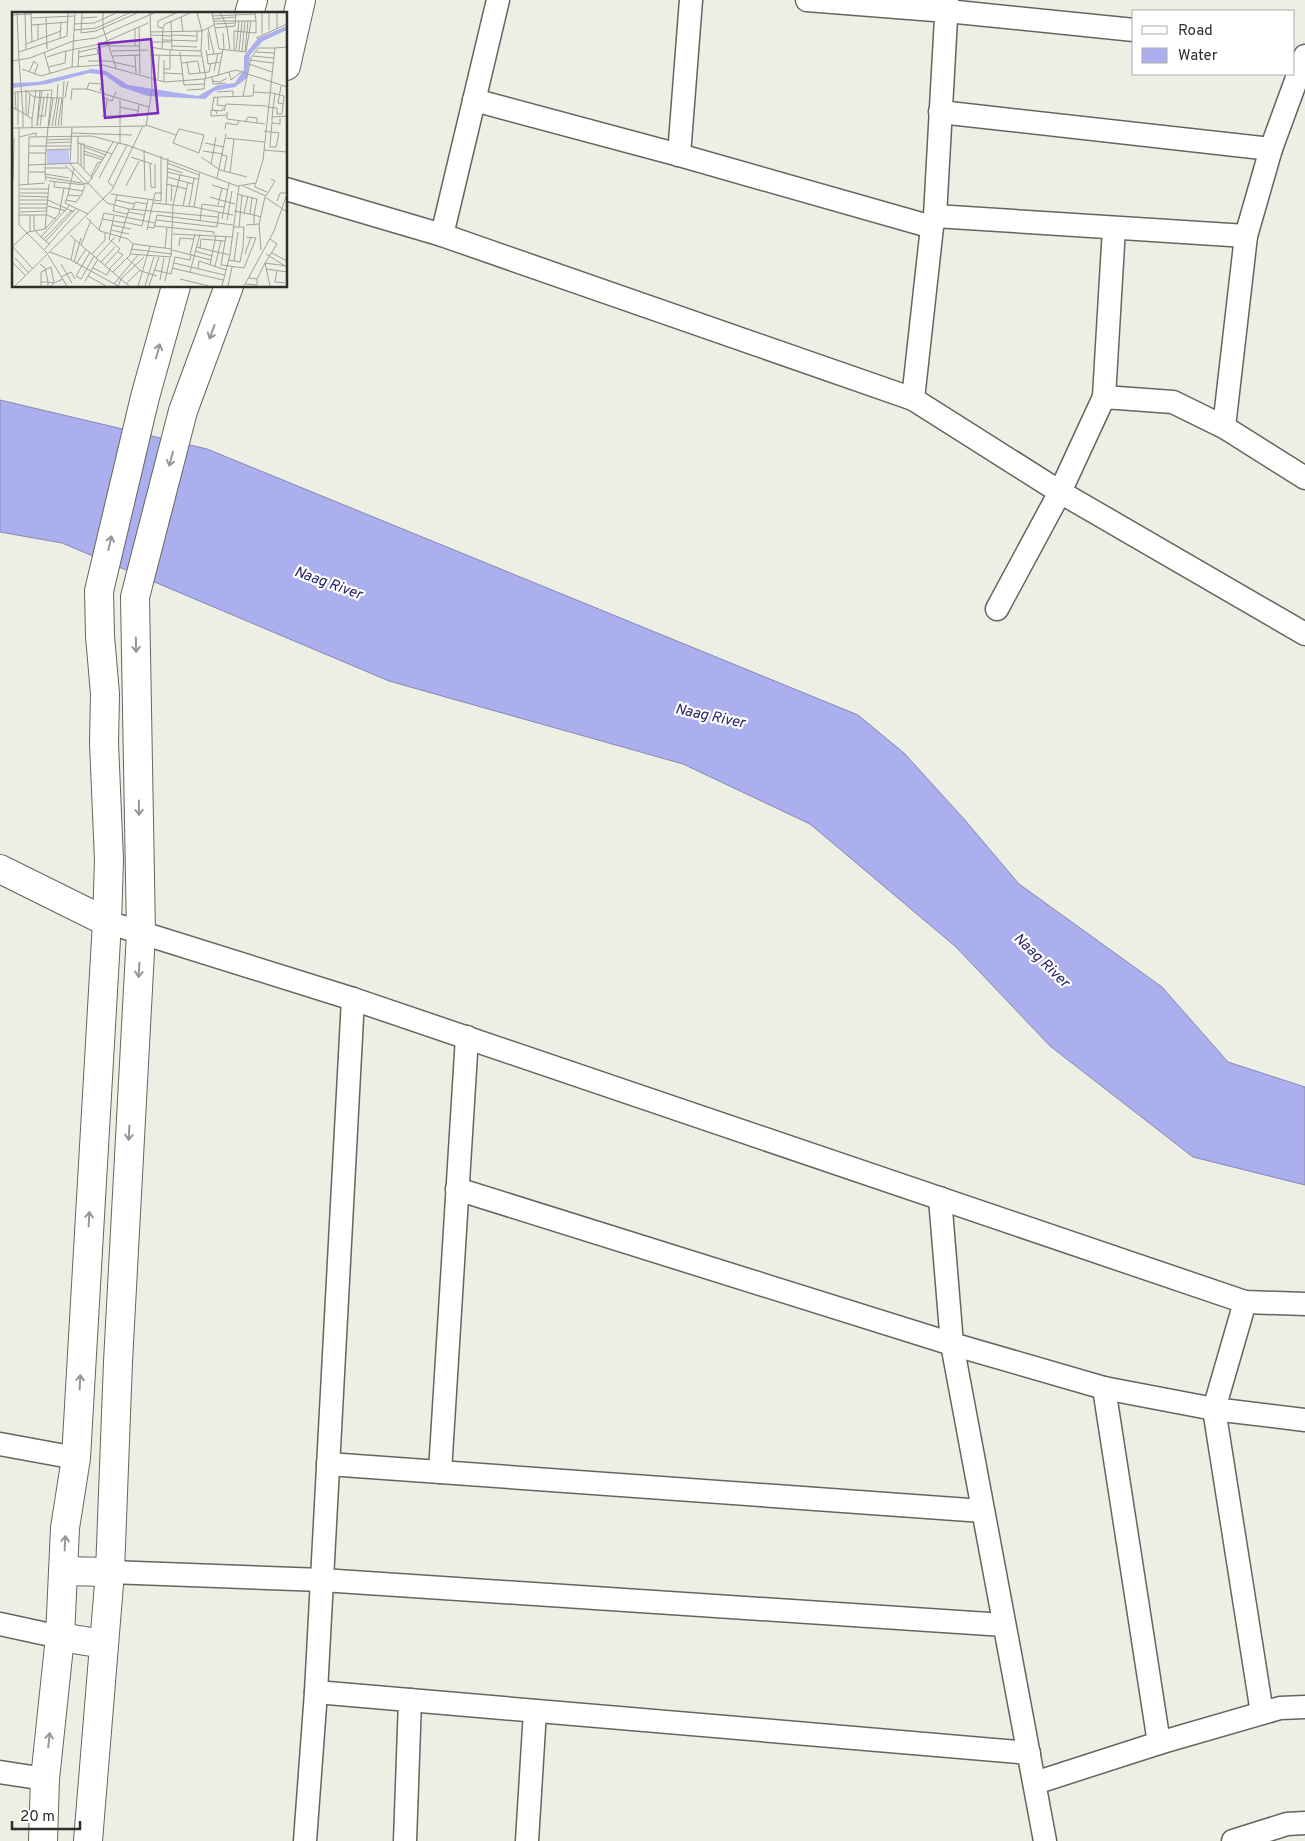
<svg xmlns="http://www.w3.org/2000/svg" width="1305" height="1841" font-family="Overpass,sans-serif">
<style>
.water{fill:#abafee;stroke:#8588b3}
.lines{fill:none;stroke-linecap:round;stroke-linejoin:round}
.street-casing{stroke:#64665d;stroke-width:25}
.secondary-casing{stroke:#64665d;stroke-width:30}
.street{stroke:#fff;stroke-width:22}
.secondary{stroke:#fff;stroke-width:28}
.oneway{stroke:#969694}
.labels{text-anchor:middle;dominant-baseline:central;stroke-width:4.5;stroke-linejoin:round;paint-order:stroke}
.water-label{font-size:15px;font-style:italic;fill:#29236a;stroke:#fff}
.inset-road{fill:none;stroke:#a0a29a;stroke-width:1}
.view{fill:#7b2cbf;fill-opacity:0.15;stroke:#7b2cbf;stroke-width:2.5}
.inset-edge{fill:none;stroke:#2d2e2a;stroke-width:2.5}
</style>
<rect width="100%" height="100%" fill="#edefe5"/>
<!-- water -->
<polygon class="water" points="0,400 207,449 858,715 904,753 964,819 1019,884 1162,987 1228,1062 1305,1087 1305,1185 1193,1157 1050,1046 956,947 810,824 683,764 389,681 62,543 0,532"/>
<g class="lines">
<!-- street casing -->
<g class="street-casing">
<g id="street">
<polyline points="807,0 947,11 1134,30"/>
<polyline points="474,100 679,155 932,227"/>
<polyline points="940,112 1271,149"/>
<polyline points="679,155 691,0"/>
<polyline points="286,189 442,235 913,399 1060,492 1305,634"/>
<polyline points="935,216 1246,236"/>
<polyline points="442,235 498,0"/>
<polyline points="1104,397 1114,228"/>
<polyline points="913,399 932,227 935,216 947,0"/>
<polyline points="1224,427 1246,236 1271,149 1305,56"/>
<polyline points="997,609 1060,492 1104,397 1173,402 1224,427 1305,478"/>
<polyline points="107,922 353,999 1245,1302 1305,1304"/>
<polyline points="457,1189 952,1344 1104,1388 1214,1409 1305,1420"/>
<polyline points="940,1198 952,1344 1045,1841"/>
<polyline points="1245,1302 1214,1409 1262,1713"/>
<polyline points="1104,1388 1159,1743"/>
<polyline points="0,1444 76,1458"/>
<polyline points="328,1464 983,1511"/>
<polyline points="440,1472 467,1037"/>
<polyline points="110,1572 322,1580 1004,1625"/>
<polyline points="0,1624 60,1637"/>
<polyline points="316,1692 1029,1753"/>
<polyline points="0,1772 45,1779"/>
<polyline points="1035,1783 1159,1743 1280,1708 1305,1707"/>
<polyline points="305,1841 316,1692 353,999"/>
<polyline points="405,1841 410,1700"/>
<polyline points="527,1841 535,1711"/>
<polyline points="1233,1841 1287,1824 1305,1823"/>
</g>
</g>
<!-- secondary casing -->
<g class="secondary-casing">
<g id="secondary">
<polyline points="249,14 253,0"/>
<polyline points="286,66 301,0"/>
<polyline points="0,869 107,922"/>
<polyline points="63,1571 110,1572"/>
<polyline points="60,1637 104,1644"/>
<polyline points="43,1841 45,1779 60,1637 65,1528 76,1458 107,922 109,860 104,743 105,694 100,636 99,591 145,397 176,286"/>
<polyline points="88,1841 110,1572 118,1362 141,933 135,597 183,411 229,286"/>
</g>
</g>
<!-- street -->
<use href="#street" class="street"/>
<!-- secondary -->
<use href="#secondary" class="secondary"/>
</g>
<!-- one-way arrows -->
<defs><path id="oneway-shaft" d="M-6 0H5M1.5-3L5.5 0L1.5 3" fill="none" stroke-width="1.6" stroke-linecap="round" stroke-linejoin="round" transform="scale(1.25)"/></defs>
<g class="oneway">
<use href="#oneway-shaft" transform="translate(212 332) rotate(110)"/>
<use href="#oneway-shaft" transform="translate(158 351) rotate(-74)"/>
<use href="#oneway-shaft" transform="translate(171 459) rotate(105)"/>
<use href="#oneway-shaft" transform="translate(110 543) rotate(-77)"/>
<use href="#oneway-shaft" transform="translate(136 645) rotate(89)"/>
<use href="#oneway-shaft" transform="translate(139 808) rotate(89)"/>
<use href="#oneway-shaft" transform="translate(139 970) rotate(93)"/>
<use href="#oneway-shaft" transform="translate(129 1133) rotate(93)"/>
<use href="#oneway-shaft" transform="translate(89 1219) rotate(-87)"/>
<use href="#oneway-shaft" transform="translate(80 1382) rotate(-87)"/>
<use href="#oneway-shaft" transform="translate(65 1543) rotate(-87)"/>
<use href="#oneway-shaft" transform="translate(49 1740) rotate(-84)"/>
</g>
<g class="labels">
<!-- water labels -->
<g class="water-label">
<text transform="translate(328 584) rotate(20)">Naag River</text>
<text transform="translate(710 717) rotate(12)">Naag River</text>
<text transform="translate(1041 961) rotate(44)">Naag River</text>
</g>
</g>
<!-- overview -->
<g transform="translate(12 12)">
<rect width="275" height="275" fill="#edefe5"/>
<path d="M35,138h22v14h-22z" fill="#c3c7f2"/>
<path d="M275,14v4l-24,11 -13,14 -3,23 -12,9 -21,4 -9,8 -57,-3 -27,-9 -16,-12 -16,-2 -42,11 -35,4v-5l26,-1 54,-13 14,2 22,14 70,11 20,-11 17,-2 9,-14v-13l14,-18z" fill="#abafee"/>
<path class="inset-road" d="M5,1l2,47M13,1l1,37M19,1l1,29M63,1l-3,54 31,-2 62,17 39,-3 32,-9 51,17M70,1l-1,20 15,-2 41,-18M91,1v15l13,40M185,1l5,18 12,-6M200,1l7,36 27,3 5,-31M208,1l3,5 13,-1M250,1v21M257,1v17M265,1v16M0,3l19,-1M200,4l43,-2M34,5l1,32M169,5l2,15M19,6l43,-2M70,6l15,-1M201,7l10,-1 4,9 3,23M201,9h43l-1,-8M26,12v15M62,12l20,-1 22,-10M202,12l21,-1M20,13l36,-3M127,15l1,47M151,16l2,-4 25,-11M196,16l6,26M203,16l20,-2 1,-13M123,17v17M62,18l22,-2 33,-15M222,19l22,2v-12M222,19v19M138,20l52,-1 -1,20 5,27M196,21l1,17M211,21l1,16M138,23l22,1M160,23l25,1M48,26l1,-15M244,26l31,-14M151,28l34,1v-10M139,30h21M14,32l35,-13M98,34h29M160,34l25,1M138,35l12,2 1,-21 -5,-1v-6l18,-8M150,37l10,1 -1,-29M160,38l29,1M194,38l1,5 15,-2M224,38l3,-29M100,39l36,-1M227,39l3,-30M230,39l3,-30M7,40l48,-16 1,-23M32,40l6,21M67,40l31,-7M168,40l4,33 21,-1M233,40l3,-31M244,40l19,1M123,43l1,18M138,43l52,1M195,43l1,9 13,-2M101,44l27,-1M241,44l21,2M35,45l19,-6M67,45l19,-3 -1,-5M238,48l23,3M0,49l18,-3 43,-17 23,-3 58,-25M76,49h21l26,6M170,51l16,-2M175,51l2,11 11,-1 -2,-11M237,52l23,8M37,55l16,-4 1,-12 34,-7 48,-21M66,55l1,-17M10,57l19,7 31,-9M152,57h6v-19M202,59l4,-18M17,60l5,-11 4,4 -4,9M217,60l2,8 10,-8M152,61l19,1M188,61l9,-1 2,-9M206,64l5,-27M200,65l1,7 13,-1M146,67l1,-23M201,69l7,1 7,-4M152,70v-22M269,74l-3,17 5,1M75,77l2,-6 13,1 -2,7M13,78l9,7 23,1 1,-14M175,78l17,-1 1,-11M6,79v34M205,80l16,-1v5M242,80l15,1M231,84l8,-38 7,-10h17M90,85l10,4 4,-9M205,85l36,-1 1,-12M53,86l3,-17M59,88l1,-11h15l62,18M108,88v25M0,95l11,6 -4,-53M108,95l19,4M255,95l10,1v6h5l2,-18 -15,-4M211,96l-1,3 -10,-1 2,-13 4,1 -1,7 8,1M4,98l-1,-18 37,-2 -6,56h-17M212,99l2,-7 41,2M215,100v7l38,5M205,102l-1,-3 -5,-1v6l16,-1M14,103v-23M16,104l2,-22M26,104h7l3,-23M90,104h35l2,-11M93,104l2,-16M260,105l3,-24M268,106v6l-8,-1v-6l15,-1M20,107l4,-29M233,110l3,-5 9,1v5M25,113l3,-35M134,113l30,10M25,114l5,-36M28,114l4,-28M37,114l4,-28M40,114l5,-28h5l-4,28M43,114l4,-28M49,114l3,-45M108,114v18M7,115v98l29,29M11,115v-14l9,6v8M60,115l-2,37 37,39 22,6 89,8M0,116l134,-2 6,-36 -2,-77M167,117l25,6 -5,18 -26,-10zM213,117l1,-6 11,2 2,-4M252,119l7,1 8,1 -3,14h-6l1,-15 1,-9M59,121l61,2M66,124v27l15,16M7,125l17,-4v4M214,126l38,4M34,128l25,-1M34,131l25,-1M193,131l19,4M115,133l110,41 19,-3 7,-23 12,-112 12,-1M72,135l22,8M34,138l25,-1M132,138l1,41M252,138l23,2M72,139l20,7M191,139l20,3M17,141h17M72,142l19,6M210,143l5,1 -3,15M119,145l21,7M189,145l19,13 27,7M155,151l32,12M138,152l1,23 4,1v-24M199,152l5,-27M17,153l49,-2M53,153l17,17M69,154v-23M33,156h22M62,156l-6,27 13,1 2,-5M155,156l16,5M72,157v-26M17,160h16l1,9M33,160l1,-26h25M155,160l31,7M218,161l4,-34M33,162l24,4M79,164l7,-14 3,1M33,165l43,7 25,-42M155,165l26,7M87,166l13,-24M205,166l9,-44M1,169l1,-43M37,169l36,4M43,169l-1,6 10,1 19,3 2,-5M243,171v4l12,5M16,172l1,-47 63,-1 26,7 -6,11 -34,-11M154,172l21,5M7,173l26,-2M200,173l16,5M114,174l13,-25M231,174l23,10 9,-15 -4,-2M102,175l-6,-5 19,-37 -9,-2M8,177h29M8,181h28M99,182l50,7v-45M56,183l-3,8 23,11M105,183l-4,16 14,3M7,184l29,1M198,185l25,7M8,188h28l26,12M54,188l10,2 4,-5M104,188l18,4M159,189l1,-16M265,189l3,-8h7M141,191l41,4 6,-35M8,192h28M154,192l2,-46M206,193l4,-17M36,194l18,5M171,194l5,-24M177,195l5,-29M182,195l39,8M7,196h28M121,197l2,-7 12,2M222,199l20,4 3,-16 -20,-5M8,200l27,-1M116,200l16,3M232,201l4,-17M238,202l2,-17M7,203h28l9,4M18,203v16M22,203v14l7,8M75,206l13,13 28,8 5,5 -3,11 -17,17M91,207l21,4M210,207l7,-36M144,208l61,7 2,-15M215,208l5,-29M188,209l2,-17 22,3M112,210l18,4 6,-26M247,212l2,26M100,213l19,4M234,213l13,-1 6,-27 22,15M242,213v-10l7,2M143,214l59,6v3M135,215l7,1 3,-13 76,10M227,215l3,-32M33,217l14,-15 5,-26M87,218l5,-17 51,10M99,218l18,4M135,218l8,-37h7M161,222l59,3M58,223l11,10 10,-25M32,227l28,-29M258,227l7,5 -12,19 22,3M34,229l30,-33M107,230l10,-33M37,232l30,-34M121,232l39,5M69,233l48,41M0,234l21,23M167,234l1,-8 14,1M0,235l16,-15 17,-3 4,-45M184,235l34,8M153,236l2,-20M188,236l1,-9 24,2M33,237l4,-5 -8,-7 29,-32M119,237l41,5M160,238l39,10M183,239l17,5M38,240l21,8 47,26 3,-7 23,-22M78,240l-14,24 5,3 13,-23M260,241l15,8M80,242l13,-14v-7M118,242l41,3 2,-52 7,-30M233,242l6,-17M254,242l19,12M36,243l19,31M178,243l5,-21M3,246l14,15M84,246l19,-21M115,246l14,13 16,5M59,248l4,-20M216,248l12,2 3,-15 1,-20h-11M222,249l4,-29M0,250l14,14M62,250l7,-24M89,250l14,-15M162,251l50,12M28,252l5,4 3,14h-7v4M49,252l11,19M64,252l10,-15M93,253l15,-16 -11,-10 5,-23M198,253l6,-30M209,253l23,3 12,-30 -10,-1M209,253l5,-29M203,254l6,-25M81,256l14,7 3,-6M160,256l51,12M186,256l1,-7 27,9M97,257l14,-14 -5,-3M254,257l21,3M143,258l16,4 4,-17 15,3 1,-5M265,258l-2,12 10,1M178,260l10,-38M76,264l18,10M49,265l10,-5 4,7M237,266l8,1 8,-16 5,23M168,267l29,7M148,268l4,-22M73,269l13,-22M153,269l5,-23M29,270v-10l10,-5 3,16 -3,3M102,272l24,-29M114,272l14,-14M234,272l11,1v-6M3,274l97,-96 31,-64M36,274v-4l6,1 9,-4M126,274l12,-40M133,274l9,-29M137,274l10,-29M210,274l8,-31 9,-69M216,274l4,-19M232,274l30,-55 13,-37"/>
<path class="view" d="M139,27l7,74 -53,5 -6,-74z"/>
<rect width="275" height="275" class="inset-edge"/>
</g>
<!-- legend -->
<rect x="1132" y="10" width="162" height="65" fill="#ffffff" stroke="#ababaa"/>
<rect x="1142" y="26" width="25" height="8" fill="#ffffff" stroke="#ababaa"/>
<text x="1178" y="35" font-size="15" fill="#2d2e2a">Road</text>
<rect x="1142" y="48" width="25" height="15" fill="#abafee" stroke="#ababaa"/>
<text x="1178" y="60" font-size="15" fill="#2d2e2a">Water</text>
<!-- scale -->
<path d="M12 1821v8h68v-8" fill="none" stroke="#2d2e2a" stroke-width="2.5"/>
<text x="20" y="1821" font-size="15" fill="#2d2e2a" stroke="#ffffff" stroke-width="4" paint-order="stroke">20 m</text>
</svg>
